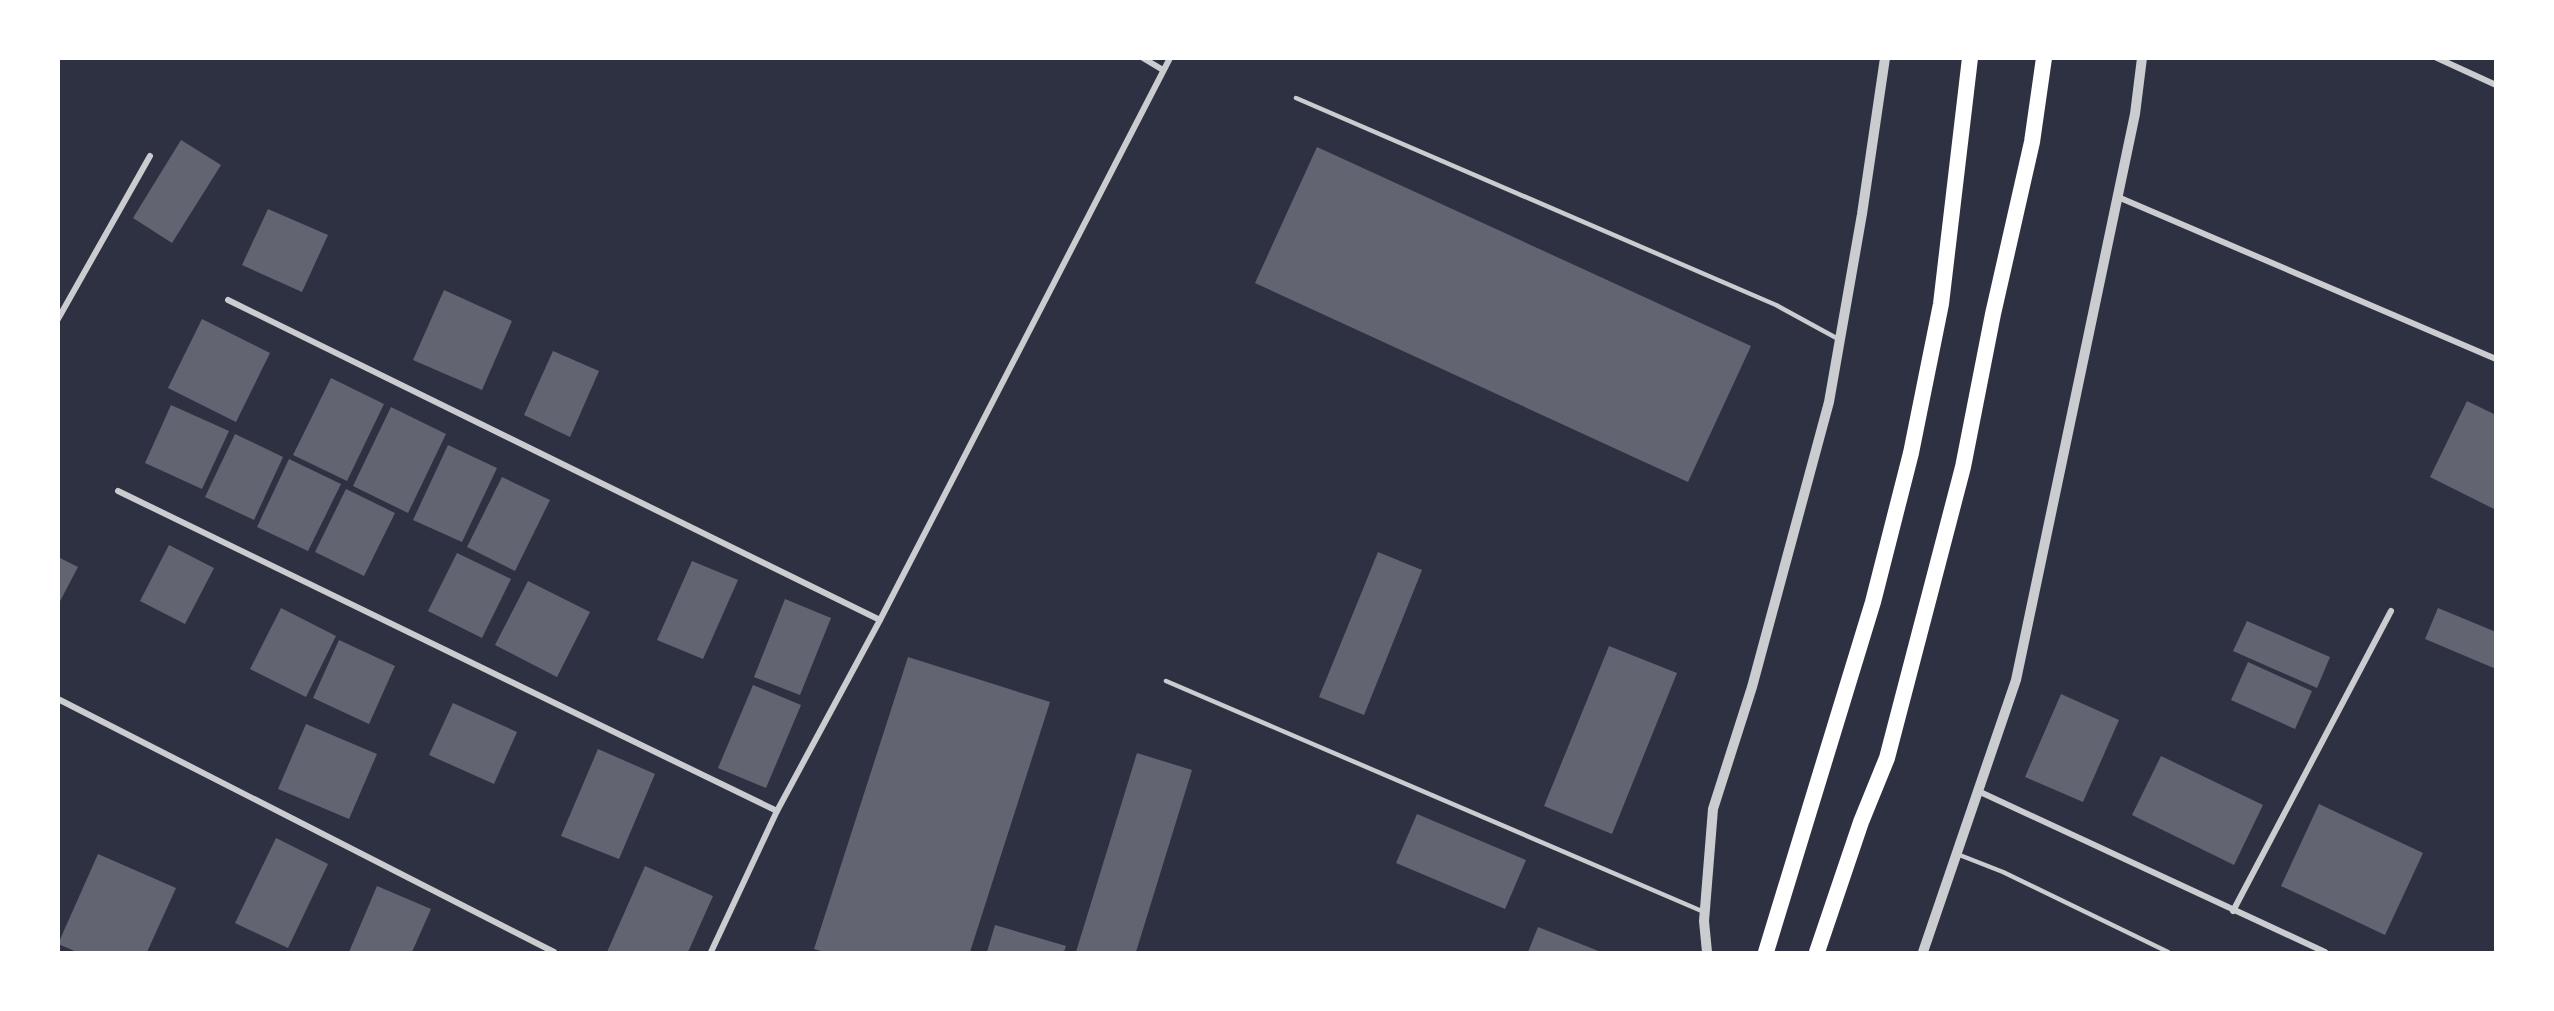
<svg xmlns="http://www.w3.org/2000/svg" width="2554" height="1011" font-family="Montserrat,sans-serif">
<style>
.building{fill:#626471}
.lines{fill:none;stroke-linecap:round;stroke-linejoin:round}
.service{stroke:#caccd0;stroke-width:4.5}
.minor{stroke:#caccd0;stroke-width:6}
.tertiary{stroke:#caccd0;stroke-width:10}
.trunk{stroke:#fff;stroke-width:16}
</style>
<rect width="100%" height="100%" fill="#2d3142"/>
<!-- building -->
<g class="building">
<polygon points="181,140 221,165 172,243 133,218"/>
<polygon points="1317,147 1751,346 1688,482 1255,283"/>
<polygon points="268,209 328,235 302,292 242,265"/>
<polygon points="444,290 512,321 482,390 413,360"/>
<polygon points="202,319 270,353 236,422 168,388"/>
<polygon points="553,351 599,371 570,437 524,415"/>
<polygon points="331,378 384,404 347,481 293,455"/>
<polygon points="2467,401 2496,415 2496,510 2430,477"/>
<polygon points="171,405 229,431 202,489 145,463"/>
<polygon points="391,407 446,434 408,513 353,486"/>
<polygon points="235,434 283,457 254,520 205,497"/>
<polygon points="448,445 497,468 462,542 413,520"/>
<polygon points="289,459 341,484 308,551 257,527"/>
<polygon points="502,477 550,500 515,571 467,547"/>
<polygon points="346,489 395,513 364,576 315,552"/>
<polygon points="169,545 214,568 185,624 140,601"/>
<polygon points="1378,552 1422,570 1364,715 1319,697"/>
<polygon points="457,553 511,579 482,638 428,611"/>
<polygon points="58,557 78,567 58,605"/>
<polygon points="692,561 738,580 703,659 657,640"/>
<polygon points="528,581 590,612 557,677 495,645"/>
<polygon points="785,599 831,618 800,695 754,677"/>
<polygon points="281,608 336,636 306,697 250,669"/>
<polygon points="2438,608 2496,632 2496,669 2425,639"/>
<polygon points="2247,621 2330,657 2317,688 2233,651"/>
<polygon points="339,640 395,666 369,724 313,698"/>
<polygon points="1609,646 1677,673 1612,834 1544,806"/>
<polygon points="908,657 1050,702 970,952 824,952 814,949"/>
<polygon points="2248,662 2312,691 2295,729 2231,700"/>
<polygon points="753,685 801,705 766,788 718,768"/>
<polygon points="2061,694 2119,720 2083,802 2025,777"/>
<polygon points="453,703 517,732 494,784 429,755"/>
<polygon points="306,724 377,754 349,819 278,789"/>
<polygon points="598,749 655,774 619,859 561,836"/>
<polygon points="1137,753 1192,770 1136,952 1076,952"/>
<polygon points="2161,756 2263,805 2234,865 2132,815"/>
<polygon points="2319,804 2423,853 2385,935 2281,886"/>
<polygon points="1417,814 1526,860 1505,909 1396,863"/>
<polygon points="276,838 328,864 288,948 235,923"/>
<polygon points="98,854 176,888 147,952 77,952 58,944"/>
<polygon points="645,866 713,896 688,952 607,952"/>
<polygon points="377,886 431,909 412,952 349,952"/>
<polygon points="995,925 1066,946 1064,952 987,952"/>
<polygon points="1538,927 1601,952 1528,952"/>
</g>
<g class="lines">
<!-- service -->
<g class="service">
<polyline points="1296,98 1776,305 1840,340"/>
<polyline points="1166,681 1704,912"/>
<polyline points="1957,854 2003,872 2168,952"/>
</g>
<!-- minor -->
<g class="minor">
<polyline points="1143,58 1163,70"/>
<polyline points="2437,58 2496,85"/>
<polyline points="2118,197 2496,359"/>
<polyline points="228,300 880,620"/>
<polyline points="58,319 150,156"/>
<polyline points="118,491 777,811"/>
<polyline points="58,699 554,952"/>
<polyline points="1978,791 2325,952"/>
<polyline points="2233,911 2391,611"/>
<polyline points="711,952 777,811 880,620 1170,58"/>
</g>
<!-- tertiary -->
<g class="tertiary">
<polyline points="1707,952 1704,921 1713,809 1752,687 1829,402 1862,214 1885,58"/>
<polyline points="1923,952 2016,680 2135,114 2142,58"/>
</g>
<!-- trunk -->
<g class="trunk">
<polyline points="1766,952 1873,602 1911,453 1941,304 1970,58"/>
<polyline points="1817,952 1861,822 1887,758 1963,467 1993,314 2032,142 2044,58"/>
</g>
</g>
<!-- border -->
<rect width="2554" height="1011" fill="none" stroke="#ffffff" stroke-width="120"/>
</svg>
